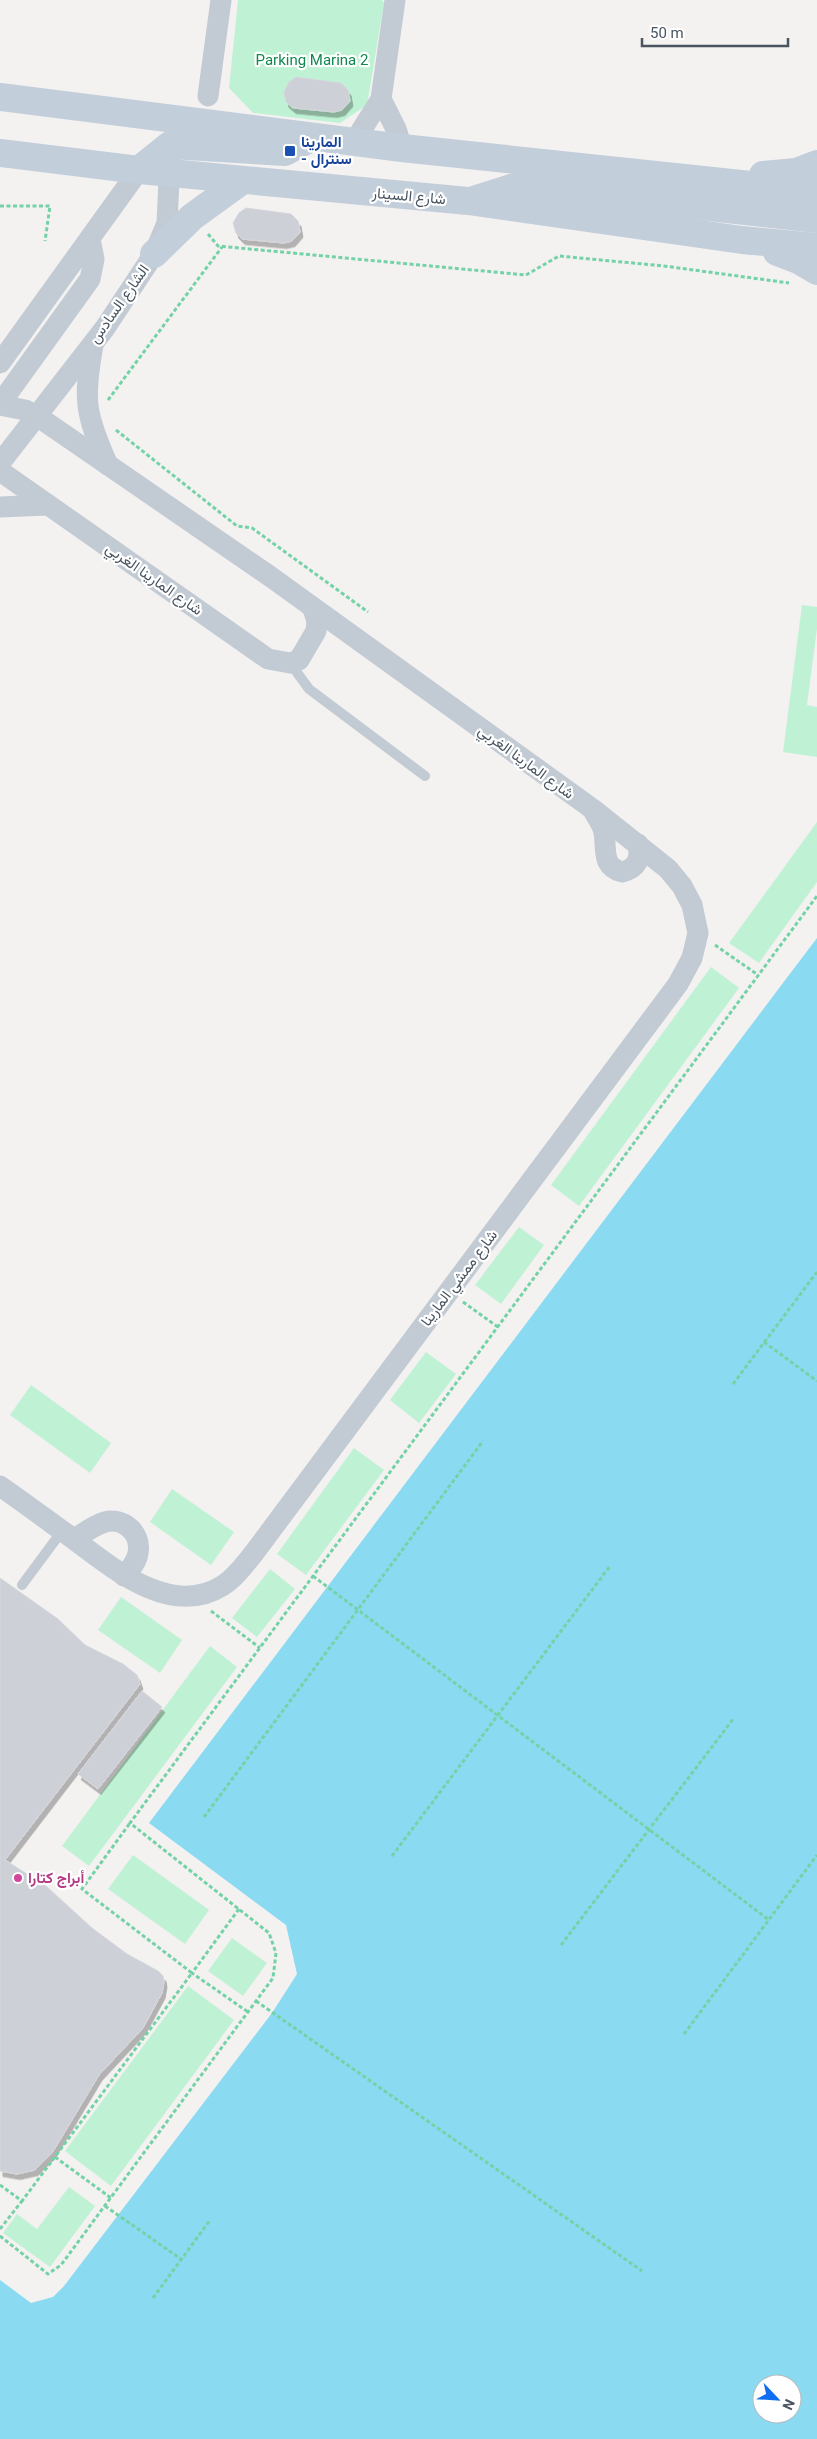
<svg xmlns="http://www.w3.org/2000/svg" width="817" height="2439" font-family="Roboto,Vazirmatn,sans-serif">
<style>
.green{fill:#bff2d4}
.water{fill:#8adaf1;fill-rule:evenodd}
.building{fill:#cdd0d6;stroke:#d5d7dd;filter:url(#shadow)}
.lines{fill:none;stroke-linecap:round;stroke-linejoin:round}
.path{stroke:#74d3a6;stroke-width:3;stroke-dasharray:4 2.5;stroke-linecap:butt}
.lane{stroke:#c2cbd3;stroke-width:10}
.street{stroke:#c2cbd3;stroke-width:21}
.secondary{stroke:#c3cedb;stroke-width:28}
.transit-dot{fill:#1a4fb4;stroke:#fff;stroke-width:2}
.hotel-dot{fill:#d1479c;stroke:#fff;stroke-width:2}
.labels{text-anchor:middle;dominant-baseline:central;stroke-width:4.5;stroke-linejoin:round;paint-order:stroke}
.park-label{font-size:15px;fill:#12884f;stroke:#fff}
.transit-label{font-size:15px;font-weight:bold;fill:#164399;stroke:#fff;text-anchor:start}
.street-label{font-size:15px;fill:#485460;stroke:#fff}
.hotel-label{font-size:15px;font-weight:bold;fill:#b23c85;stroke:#fff;text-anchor:start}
</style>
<defs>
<filter id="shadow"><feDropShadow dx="3" dy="5.5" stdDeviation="0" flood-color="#0004"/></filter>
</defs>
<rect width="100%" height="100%" fill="#f4f1f1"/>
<!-- green -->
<g class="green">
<polygon points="238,0 382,0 384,3 367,105 340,123 253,113 229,88"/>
<polygon points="802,605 817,607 817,629 807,705 817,707 817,757 783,752"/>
<polygon points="817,822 817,882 759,963 729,943"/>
<polygon points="711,967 739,988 579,1206 551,1185"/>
<polygon points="519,1227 544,1245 501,1304 475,1285"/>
<polygon points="426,1352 456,1374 419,1423 390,1400"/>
<polygon points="31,1385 111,1443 90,1473 10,1415"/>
<polygon points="354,1448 384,1470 306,1575 277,1554"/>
<polygon points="172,1489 234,1532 211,1565 150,1522"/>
<polygon points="270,1569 295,1589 257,1637 232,1618"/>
<polygon points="121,1597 182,1640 160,1673 98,1630"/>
<polygon points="210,1646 237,1667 89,1866 62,1846"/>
<polygon points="133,1855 209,1910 185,1944 108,1889"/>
<polygon points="232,1938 267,1963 243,1996 208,1971"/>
<polygon points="188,1986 234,2020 111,2186 65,2151"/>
<polygon points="69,2187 95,2206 50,2267 3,2233 17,2214 37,2229"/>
</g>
<!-- water -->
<path class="water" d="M817,938v1501h-817v-159l31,23 22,-6 11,-11 208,-273 25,-39 -11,-49 -137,-102zM762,2384h30v30h-30z"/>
<!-- building -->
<g class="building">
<polygon points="296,77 341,83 348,90 350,101 342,110 334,112 293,108 286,102 284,92 289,82"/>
<polygon points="246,208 291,214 298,221 300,232 292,241 284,243 242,239 236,233 233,223 239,213"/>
<polygon points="0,1578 58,1619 85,1645 123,1664 137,1675 140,1684 5,1860 46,1886 92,1928 127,1954 158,1971 163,1976 164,1982 162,1993 143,2028 99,2075 52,2153 35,2170 17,2174 0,2171"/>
<polygon points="142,1691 162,1707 98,1789 78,1774"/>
</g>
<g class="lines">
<!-- path -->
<g class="path">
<polyline points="0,206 50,206 45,241"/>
<polyline points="208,234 218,246 526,275 559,256 664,266 789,283"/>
<polyline points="108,400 222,247"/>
<polyline points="116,430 237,526 252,528 368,612"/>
<polyline points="715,945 758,975"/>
<polyline points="463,1302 498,1327"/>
<polyline points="764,1342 817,1381"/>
<polyline points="733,1384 817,1272"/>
<polyline points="313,1576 769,1920"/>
<polyline points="211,1611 260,1648"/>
<polyline points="204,1817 483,1441"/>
<polyline points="392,1856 610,1566"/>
<polyline points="239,1909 192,1973 248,2012"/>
<polyline points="561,1945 734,1718"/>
<polyline points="256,2001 642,2271"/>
<polyline points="684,2034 817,1855"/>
<polyline points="55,2157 111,2198"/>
<polyline points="0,2185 22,2201 192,1973 82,1889 130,1823"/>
<polyline points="105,2206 181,2259"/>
<polyline points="0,2229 22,2201"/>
<polyline points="0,2236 48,2274 61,2265 273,1978 276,1953 269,1933 130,1823 817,896"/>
<polyline points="153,2298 210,2220"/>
</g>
<!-- lane -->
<g class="lane">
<polyline points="290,663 309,689 425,776"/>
<polyline points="22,1585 62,1531"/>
</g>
<!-- street -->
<g class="street">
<polyline points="208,96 221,0"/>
<polyline points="381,99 396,129 402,148"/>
<polyline points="354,142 381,99 395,0"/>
<path d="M93,345c-10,55 -8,69 15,120"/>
<polyline points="0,363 139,170"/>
<polyline points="0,404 90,279 94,259 90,239"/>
<path d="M0,405l25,5 12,6 234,161 323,233 74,59 14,17 10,19 6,28 -6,25 -14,26 -424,569c-9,11 -19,25 -32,33 -53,33 -113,-21 -154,-51 -22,-16 -45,-33 -68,-49"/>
<polyline points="0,463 105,328 154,254 167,223 170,158"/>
<polyline points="0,471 268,659 290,663 299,660 316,631 317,621 313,609"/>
<polyline points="0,507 48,505"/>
<path d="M594,812c4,7 9,13 10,21 3,17 -3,33 18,39 15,-4 19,-13 16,-28"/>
<path d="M74,1539c9,-5 20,-14 31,-17 18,-5 37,11 33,31 -1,9 -8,16 -14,23"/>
</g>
<!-- secondary -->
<g class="secondary">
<polyline points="0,97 402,148 817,192"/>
<polyline points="0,153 139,170 468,201 742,240 817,247"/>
<polyline points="139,170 170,145 285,152 313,137"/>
<polyline points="763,175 796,172 817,164"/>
<polyline points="476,199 518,186 817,219"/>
<polyline points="777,252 798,260 817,271"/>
<polyline points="154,254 192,217 243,180"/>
</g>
</g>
<!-- markers -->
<rect class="transit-dot" x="284" y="145" width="12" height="12" rx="2.5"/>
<circle class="hotel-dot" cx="18" cy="1878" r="5"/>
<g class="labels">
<!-- park labels -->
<g class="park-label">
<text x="312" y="60">Parking Marina 2</text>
</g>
<!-- transit labels -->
<g class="transit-label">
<text x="301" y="142">المارينا<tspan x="301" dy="17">- سنترال</tspan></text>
</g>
<!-- street labels -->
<g class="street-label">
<text transform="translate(409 196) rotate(5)">شارع السينار</text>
<text transform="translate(119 304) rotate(-55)">الشارع السادس</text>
<text transform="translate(154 579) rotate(35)">شارع المارينا الغربي</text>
<text transform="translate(526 762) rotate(36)">شارع المارينا الغربي</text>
<text transform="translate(459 1278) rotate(-53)">شارع ممشي المارينا</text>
</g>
<!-- hotel labels -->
<g class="hotel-label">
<text x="28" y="1878">أبراج كتارا</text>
</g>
</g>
<!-- north arrow -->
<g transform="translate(777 2399) rotate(115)"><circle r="24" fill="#ffffff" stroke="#b6bbbf"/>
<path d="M0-4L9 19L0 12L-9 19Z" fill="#0f6ef0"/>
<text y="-8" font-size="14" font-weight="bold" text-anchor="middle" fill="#485460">N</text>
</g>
<!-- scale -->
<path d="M642 38v8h146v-8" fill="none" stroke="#485460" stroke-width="2.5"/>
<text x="650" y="38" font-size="15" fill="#485460" stroke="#ffffff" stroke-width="4" paint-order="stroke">50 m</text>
</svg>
